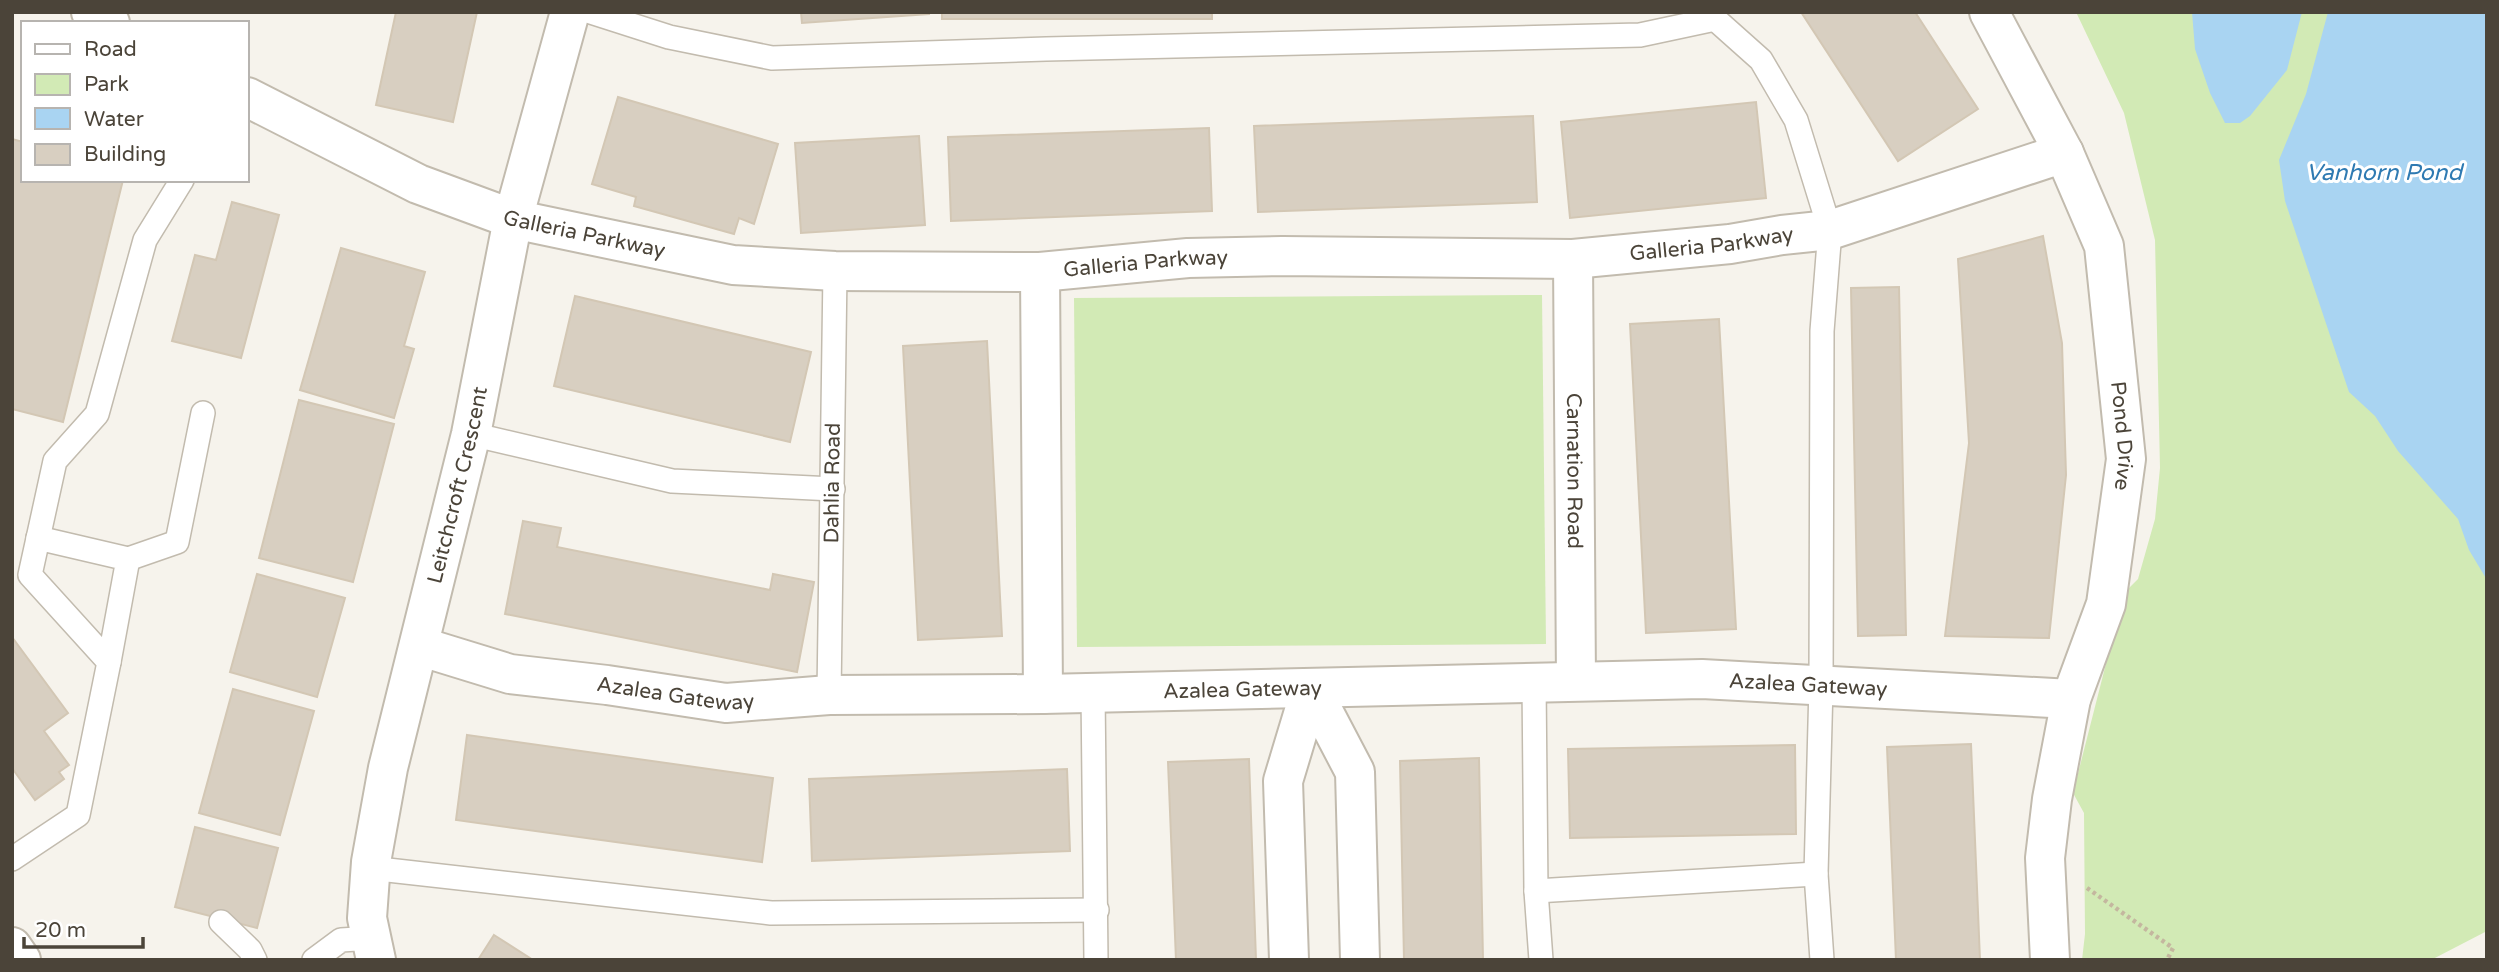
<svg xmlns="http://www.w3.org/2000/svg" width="2499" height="972" font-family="'Varela Round',sans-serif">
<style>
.green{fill:#d2eab5}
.water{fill:#a9d4f2}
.building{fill:#d8cfc1;stroke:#d3c7b4;stroke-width:2}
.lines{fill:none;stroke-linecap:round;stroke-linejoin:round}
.lane-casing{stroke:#c2bbae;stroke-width:26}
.street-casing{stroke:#c2bbae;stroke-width:42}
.path{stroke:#c4b79f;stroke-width:4.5;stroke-dasharray:3.5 3.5;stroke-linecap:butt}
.lane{stroke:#fff;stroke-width:23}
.street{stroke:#fff;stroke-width:38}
.labels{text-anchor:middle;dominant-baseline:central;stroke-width:6;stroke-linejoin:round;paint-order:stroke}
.street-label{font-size:21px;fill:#4b4439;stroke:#fff}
.water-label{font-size:23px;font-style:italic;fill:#2e7ab2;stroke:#fff}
</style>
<rect width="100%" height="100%" fill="#f6f3ec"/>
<!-- green -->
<g class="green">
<polygon points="2076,12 2487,12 2487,931 2431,960 2082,960 2085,934 2084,813 2073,793 2124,593 2138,579 2155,519 2160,468 2155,240 2124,113"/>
<polygon points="1542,295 1546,644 1077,647 1074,298"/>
</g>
<!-- water -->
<g class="water">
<polygon points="2192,12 2302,12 2287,70 2250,116 2240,123 2225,123 2210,93 2195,49"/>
<polygon points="2328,12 2487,12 2487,580 2469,550 2458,519 2398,451 2375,416 2349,392 2285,201 2279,160 2306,94"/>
</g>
<!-- building -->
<g class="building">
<polygon points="396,12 477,12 453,122 376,105"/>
<polygon points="801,12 929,12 929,14 802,23"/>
<rect x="942" y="12" width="270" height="7"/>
<polygon points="1801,12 1915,12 1978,109 1898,161"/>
<polygon points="618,97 778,144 754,224 739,218 734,234 634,206 636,197 592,184"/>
<polygon points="1756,102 1766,198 1570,218 1561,122"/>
<polygon points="1533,116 1537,202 1258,212 1254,126"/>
<polygon points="1209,128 1212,211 951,221 948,137"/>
<polygon points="919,136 925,225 801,233 795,143"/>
<polygon points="12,139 23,142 23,180 123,180 63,422 12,409"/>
<polygon points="232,202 279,215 241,358 172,341 195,255 216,260"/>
<polygon points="2043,236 2062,343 2066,475 2049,638 1945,636 1969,443 1958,259"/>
<polygon points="341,248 425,272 404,346 414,349 394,418 300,390"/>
<polygon points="1899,287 1906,635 1858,636 1851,288"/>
<polygon points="575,296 811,352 790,442 554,386"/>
<polygon points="1719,319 1736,629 1646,633 1630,324"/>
<polygon points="987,341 1002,636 918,640 903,346"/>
<polygon points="299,400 394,424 353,582 259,558"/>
<polygon points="523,521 561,528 557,547 770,590 773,574 814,582 797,672 505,614"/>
<polygon points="257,574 345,598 317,697 230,672"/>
<polygon points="12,637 68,713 44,731 69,765 59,772 64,779 35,800 12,768"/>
<polygon points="233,689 314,711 280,835 199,813"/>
<polygon points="467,735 773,778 762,862 456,820"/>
<polygon points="1971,744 1980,960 1896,960 1887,747"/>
<polygon points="1795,745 1796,834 1570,838 1568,749"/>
<polygon points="1479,758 1483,960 1404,960 1400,761"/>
<polygon points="1249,759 1256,960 1176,960 1168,762"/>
<polygon points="1067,769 1070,851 812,861 809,779"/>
<polygon points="195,827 278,848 257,928 175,907"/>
<polygon points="494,935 533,960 478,960"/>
</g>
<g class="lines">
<!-- lane casing -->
<g class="lane-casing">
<g id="lane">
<polyline points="591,12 669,37 772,58 1046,49 1640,35 1715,19"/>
<polyline points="1712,12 1715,19 1761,60 1796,120 1830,230 1822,331 1821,686 1816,874 1822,960"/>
<polyline points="471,434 672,481 833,489"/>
<polyline points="38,538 128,559 109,662"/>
<polyline points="128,559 177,542 203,413"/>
<polyline points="1534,682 1536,891 1541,960"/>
<polyline points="1093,693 1096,960"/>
<path id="s1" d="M829,695l6,-424"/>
<polyline points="12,859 78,815 109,662 30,575 55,461 97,414 145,240 182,180"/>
<polyline points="370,868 771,913 1097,910"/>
<polyline points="1536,891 1816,874"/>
<polyline points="221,922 250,950 255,960"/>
<polyline points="314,960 341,940 373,938"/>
</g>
</g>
<!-- street casing -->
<g class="street-casing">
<g id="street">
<polyline points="91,12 110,23"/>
<path id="s2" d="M1989,12l75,141 40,93 22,213 -20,145 -35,95 -19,100 -7,59 5,102"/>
<path id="s3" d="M247,97l171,87 95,35 220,46 102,6 205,1 148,-14 94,-2 291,3 157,-15 52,-9 48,-5 234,-77"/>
<path id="s4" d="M1573,259l3,422"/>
<polyline points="1040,272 1043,694"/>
<path id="s5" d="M419,646l91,28 97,11 119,18 103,-8 214,-1 659,-15 369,20"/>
<polyline points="1311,688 1355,772 1360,960"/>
<polyline points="12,947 21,960"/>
<path id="s6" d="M376,960l-9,-42 4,-56 17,-94 83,-334 42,-215 57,-207"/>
<polyline points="1289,960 1283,781 1311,688"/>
</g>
</g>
<!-- path -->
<polyline class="path" points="2087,888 2173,948 2167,960"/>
<!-- lane -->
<use href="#lane" class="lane"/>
<!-- street -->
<use href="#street" class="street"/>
</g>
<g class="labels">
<!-- street labels -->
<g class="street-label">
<text stroke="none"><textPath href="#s3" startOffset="366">Galleria Parkway</textPath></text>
<text stroke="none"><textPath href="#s3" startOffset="1498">Galleria Parkway</textPath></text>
<text stroke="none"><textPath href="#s3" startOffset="931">Galleria Parkway</textPath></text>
<text stroke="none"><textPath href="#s2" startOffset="452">Pond Drive</textPath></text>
<text stroke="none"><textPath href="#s4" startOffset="212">Carnation Road</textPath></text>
<text stroke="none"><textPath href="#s1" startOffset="212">Dahlia Road</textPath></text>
<text stroke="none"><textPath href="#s6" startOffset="486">Leitchcroft Crescent</textPath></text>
<text stroke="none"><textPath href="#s5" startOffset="1396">Azalea Gateway</textPath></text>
<text stroke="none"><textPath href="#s5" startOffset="830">Azalea Gateway</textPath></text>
<text stroke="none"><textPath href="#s5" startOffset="262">Azalea Gateway</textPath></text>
</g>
<!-- water labels -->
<g class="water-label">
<text x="2384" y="173">Vanhorn Pond</text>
</g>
</g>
<!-- border -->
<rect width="2499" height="972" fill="none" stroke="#4b4439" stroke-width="28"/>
<!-- legend -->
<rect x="21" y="21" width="228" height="161" fill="#ffffff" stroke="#b7b4b0" stroke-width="2"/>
<rect x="35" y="44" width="35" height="10" fill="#ffffff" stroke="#b7b4b0" stroke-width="2"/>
<text x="84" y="56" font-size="21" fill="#4b4439">Road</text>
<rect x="35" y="74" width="35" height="21" fill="#d2eab5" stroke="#b7b4b0" stroke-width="2"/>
<text x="84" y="91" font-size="21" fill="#4b4439">Park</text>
<rect x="35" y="108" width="35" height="21" fill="#a9d4f2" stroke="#b7b4b0" stroke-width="2"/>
<text x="84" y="126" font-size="21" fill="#4b4439">Water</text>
<rect x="35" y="144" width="35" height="21" fill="#d8cfc1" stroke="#b7b4b0" stroke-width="2"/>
<text x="84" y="161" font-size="21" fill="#4b4439">Building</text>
<!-- scale -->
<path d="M24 937v10h119v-10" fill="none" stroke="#4b4439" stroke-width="3.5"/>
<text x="35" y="937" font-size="21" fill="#4b4439" stroke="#ffffff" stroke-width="5" paint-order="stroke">20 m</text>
</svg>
